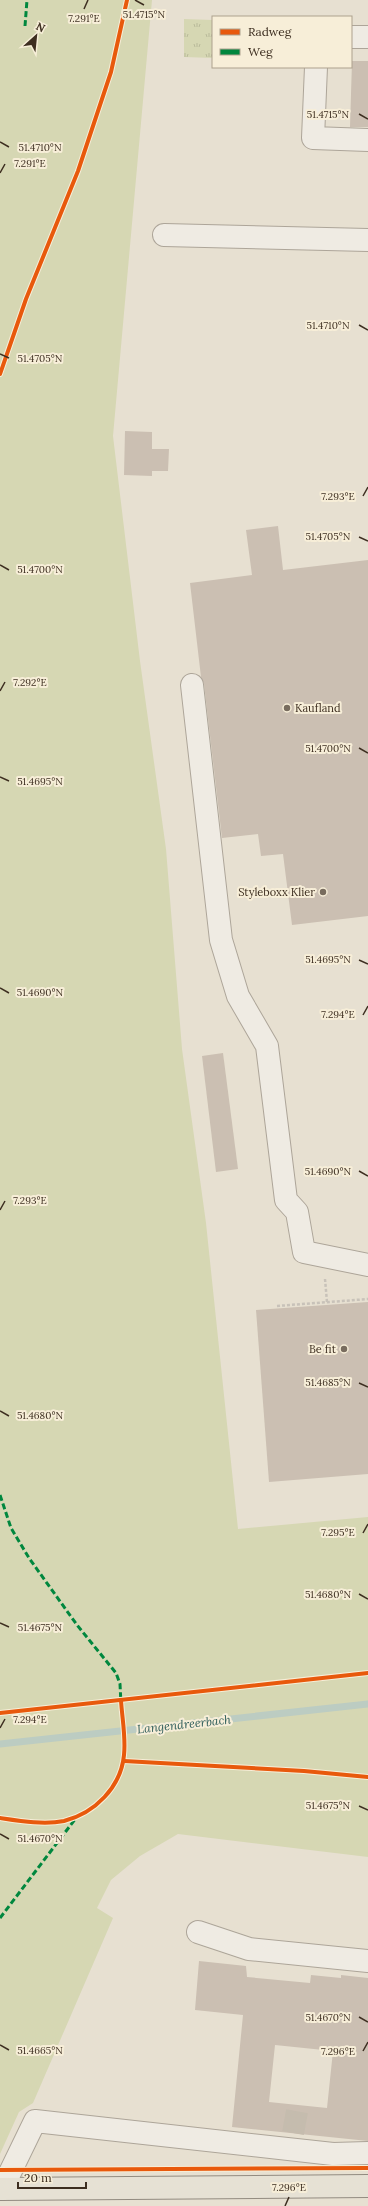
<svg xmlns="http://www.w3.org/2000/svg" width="368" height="2206" font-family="Lora,serif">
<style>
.grass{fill:url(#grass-tufts)}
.park{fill:#d6d7b3}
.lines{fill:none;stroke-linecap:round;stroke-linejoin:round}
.stream{stroke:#bcccc2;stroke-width:7}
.building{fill:#cbbfb2;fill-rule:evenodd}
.minor-tunnel{stroke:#c5bcae;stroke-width:22;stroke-dasharray:22 11;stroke-linecap:butt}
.minor-casing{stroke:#ada599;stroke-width:24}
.major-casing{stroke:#928b80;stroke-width:24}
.path{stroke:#c8c2b9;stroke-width:2.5;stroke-dasharray:3 2;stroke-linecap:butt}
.minor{stroke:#efebe3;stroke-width:22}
.major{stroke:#e6e1d4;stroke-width:22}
.quiet{stroke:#00873e;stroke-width:3;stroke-dasharray:6 3;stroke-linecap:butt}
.cycleway-casing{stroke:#f7eed8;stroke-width:6}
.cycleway{stroke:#e8590c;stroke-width:4}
.ticks{fill:none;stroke:#3d2e20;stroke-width:1.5}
.poi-dot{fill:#786c5e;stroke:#f7eed8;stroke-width:1.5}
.labels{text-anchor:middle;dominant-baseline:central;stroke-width:4;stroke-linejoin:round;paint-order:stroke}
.poi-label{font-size:11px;fill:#3d2e20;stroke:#f7eed8;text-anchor:end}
.water-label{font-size:12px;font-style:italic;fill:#2f5d5a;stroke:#f7eed8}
.ticks-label{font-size:10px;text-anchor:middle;fill:#3d2e20;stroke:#f7eed8;stroke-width:4;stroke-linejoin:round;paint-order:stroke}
</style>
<defs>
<pattern id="grass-tufts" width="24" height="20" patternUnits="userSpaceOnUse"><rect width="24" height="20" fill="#d6d7b3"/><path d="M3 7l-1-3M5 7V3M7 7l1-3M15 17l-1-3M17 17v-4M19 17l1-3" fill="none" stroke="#b9b99a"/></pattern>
</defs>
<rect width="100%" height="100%" fill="#e7e0d1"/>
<!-- grass -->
<polygon class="grass" points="184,19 213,20 213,58 184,57"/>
<!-- park -->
<polygon class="park" points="0,0 152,0 113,436 140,661 166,849 182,1049 206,1223 238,1529 368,1517 368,1857 178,1834 140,1856 111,1880 97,1908 113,1918 33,2103 19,2112 0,2154"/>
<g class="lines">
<!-- stream -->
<polyline class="stream" points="0,1744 368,1704"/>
</g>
<!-- building -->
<g class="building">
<polygon points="352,61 368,61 368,127 350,127"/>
<polygon points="125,431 152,432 152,449 169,449 168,471 152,471 152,476 124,475"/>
<polygon points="278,526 283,570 368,560 368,916 292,925 283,854 261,856 258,834 222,838 204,684 201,677 190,583 252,575 246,530"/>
<polygon points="223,1053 238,1169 216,1172 202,1056"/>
<polygon points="368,1302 368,1474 269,1482 256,1310"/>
<path d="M199,1961l47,5 1,11 63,6 1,-8 30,3v-3l27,3v163l-136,-14 11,-112 -48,-5zM275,2045l58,6 -6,57 -58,-6z"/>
</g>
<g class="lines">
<!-- minor-tunnel -->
<polyline class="minor-tunnel" points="293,2133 298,2106"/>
<!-- minor casing -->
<g class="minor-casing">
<g id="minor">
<polyline points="351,37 368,37"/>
<polyline points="316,67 313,138 368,140"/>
<polyline points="164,235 368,240"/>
<polyline points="192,685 221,940 238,996 267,1046 286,1200 297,1212 304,1252 368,1265"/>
<polyline points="198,1932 249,1949 368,1961"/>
<polyline points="2,2189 35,2121 333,2154 368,2153"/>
</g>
</g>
<!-- major casing -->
<g class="major-casing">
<polyline id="major" points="0,2189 368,2186"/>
</g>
<!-- path -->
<g class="path">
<polyline points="325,1279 327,1302"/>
<polyline points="277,1306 368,1299"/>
</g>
<!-- minor -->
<use href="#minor" class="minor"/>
<!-- major -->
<use href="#major" class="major"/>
<!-- quiet -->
<g class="quiet">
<polyline points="25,26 27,0"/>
<polyline points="0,1495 11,1528 29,1558 77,1625 116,1673 120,1684 121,1704"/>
<polyline points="0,1918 76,1818"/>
</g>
<!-- cycleway casing -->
<g class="cycleway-casing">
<g id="cycleway">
<polyline points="0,374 26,299 78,171 111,72 127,0"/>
<polyline points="0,1713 368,1673"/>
<polyline points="124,1761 304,1771 368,1777"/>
<path d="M0,1818c20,3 44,7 64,3 31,-8 57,-34 60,-66 2,-18 -2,-37 -3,-55"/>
<polyline points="0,2170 368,2168"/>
</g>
</g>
<!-- cycleway -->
<use href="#cycleway" class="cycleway"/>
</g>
<!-- ticks -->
<path class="ticks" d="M135,0l9,5M84,9l4,-9M359,114l9,5M0,142l9,5M0,173l5,-9M359,325l9,5M0,354l9,4M363,496l5,-9M359,537l9,4M0,565l9,5M0,691l5,-9M359,748l9,5M0,777l9,4M359,960l9,4M0,988l9,5M363,1015l5,-9M359,1171l9,5M0,1210l5,-9M359,1383l9,4M0,1411l9,5M363,1533l5,-9M359,1594l9,5M0,1623l9,4M0,1728l5,-9M359,1806l9,4M0,1834l9,5M359,2017l9,5M0,2045l9,5M363,2051l5,-9M285,2206l4,-9"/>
<!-- markers -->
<g class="poi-dot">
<circle cx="287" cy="708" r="4"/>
<circle cx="323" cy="892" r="4"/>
<circle cx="344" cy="1349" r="4"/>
</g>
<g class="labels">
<!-- poi labels -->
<g class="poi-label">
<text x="295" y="708" text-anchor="start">Kaufland</text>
<text x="315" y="892">Styleboxx Klier</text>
<text x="336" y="1349">Be fit</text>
</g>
<!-- water labels -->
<g class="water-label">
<text transform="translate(184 1724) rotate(-6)">Langendreerbach</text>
</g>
</g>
<g class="ticks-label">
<text x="144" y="18">51.4715°N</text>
<text x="84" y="22">7.291°E</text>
<text x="328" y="118">51.4715°N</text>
<text x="40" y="151">51.4710°N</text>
<text x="30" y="167">7.291°E</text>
<text x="328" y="329">51.4710°N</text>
<text x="40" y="362">51.4705°N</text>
<text x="338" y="500">7.293°E</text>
<text x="328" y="540">51.4705°N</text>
<text x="40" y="573">51.4700°N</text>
<text x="30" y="686">7.292°E</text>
<text x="328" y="752">51.4700°N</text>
<text x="40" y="785">51.4695°N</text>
<text x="328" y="963">51.4695°N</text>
<text x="40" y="996">51.4690°N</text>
<text x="338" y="1018">7.294°E</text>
<text x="328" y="1175">51.4690°N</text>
<text x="30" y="1204">7.293°E</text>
<text x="328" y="1386">51.4685°N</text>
<text x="40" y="1419">51.4680°N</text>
<text x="338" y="1536">7.295°E</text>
<text x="328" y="1598">51.4680°N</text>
<text x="40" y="1631">51.4675°N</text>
<text x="30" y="1723">7.294°E</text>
<text x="328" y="1809">51.4675°N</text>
<text x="40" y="1842">51.4670°N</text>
<text x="328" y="2021">51.4670°N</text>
<text x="40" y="2054">51.4665°N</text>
<text x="338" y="2055">7.296°E</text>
<text x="289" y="2191">7.296°E</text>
</g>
<!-- legend -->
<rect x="212" y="16" width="140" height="52" fill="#f7eed8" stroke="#ada18e"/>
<rect x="220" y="29" width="20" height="6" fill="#e8590c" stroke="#ada18e"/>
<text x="248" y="36" font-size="12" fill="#3d2e20">Radweg</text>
<rect x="220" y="49" width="20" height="6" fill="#00873e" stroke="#ada18e"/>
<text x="248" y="56" font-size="12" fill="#3d2e20">Weg</text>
<!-- north arrow -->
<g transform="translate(36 36) rotate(27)" stroke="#f7eed8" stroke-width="3" paint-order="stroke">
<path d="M0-3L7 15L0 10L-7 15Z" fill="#3d2e20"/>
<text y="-6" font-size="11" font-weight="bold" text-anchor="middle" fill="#3d2e20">N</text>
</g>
<!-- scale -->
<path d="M18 2182v6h68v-6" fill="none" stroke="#3d2e20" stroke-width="2"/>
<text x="24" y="2182" font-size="12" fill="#3d2e20" stroke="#f7eed8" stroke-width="3" paint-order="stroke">20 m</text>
</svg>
